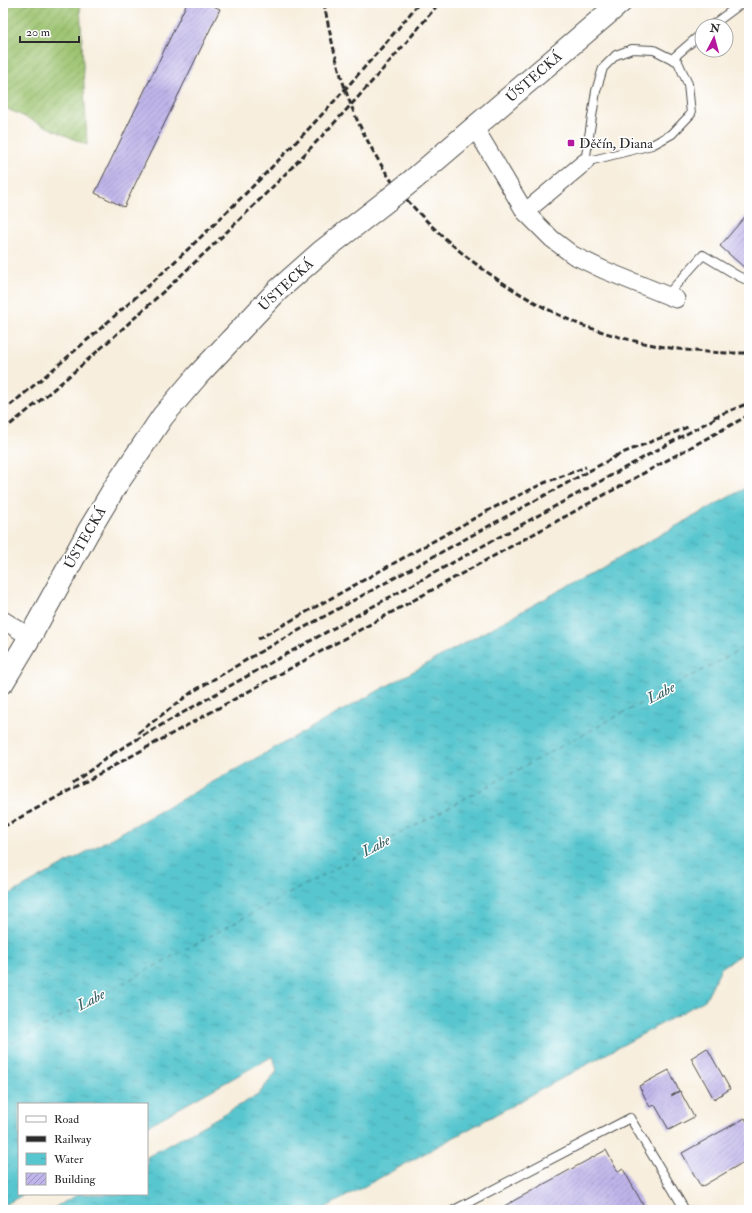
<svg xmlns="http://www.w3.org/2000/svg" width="752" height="1213" font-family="'IM FELL Double Pica',serif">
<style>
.garden{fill:url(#garden-furrows);stroke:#64774d}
.water{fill:url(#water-ripples);stroke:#42787d}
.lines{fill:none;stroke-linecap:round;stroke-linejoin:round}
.ferry{stroke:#3b6164;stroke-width:1;stroke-dasharray:5 4;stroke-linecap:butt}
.building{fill:url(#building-hatch)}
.lane-casing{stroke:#4a4846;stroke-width:10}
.street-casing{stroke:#4a4846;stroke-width:19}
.primary-casing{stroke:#4a4846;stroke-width:24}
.lane{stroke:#fff;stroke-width:8}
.street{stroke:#fff;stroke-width:17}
.primary{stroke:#fff;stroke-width:22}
.rail{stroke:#2b2b2b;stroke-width:3;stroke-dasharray:6 3;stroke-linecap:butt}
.primary-bridge-casing{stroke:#4a4846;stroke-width:24;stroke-linecap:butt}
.primary-bridge{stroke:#fff;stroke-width:22}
.poi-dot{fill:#b5179e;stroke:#fff;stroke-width:1.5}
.labels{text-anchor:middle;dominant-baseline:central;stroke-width:3;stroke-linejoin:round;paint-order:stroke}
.street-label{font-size:14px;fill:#2b2b2b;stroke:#fff}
.poi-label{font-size:14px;fill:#2b2b2b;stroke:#fff;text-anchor:start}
.water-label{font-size:15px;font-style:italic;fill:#3b6164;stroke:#fff}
</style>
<defs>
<pattern id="garden-furrows" width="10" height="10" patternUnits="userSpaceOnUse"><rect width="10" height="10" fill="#9cc36f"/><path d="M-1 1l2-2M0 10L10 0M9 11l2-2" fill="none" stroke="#7f9f5b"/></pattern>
<pattern id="water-ripples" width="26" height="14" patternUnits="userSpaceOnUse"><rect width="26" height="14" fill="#58c6cf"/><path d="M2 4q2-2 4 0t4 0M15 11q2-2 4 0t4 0" fill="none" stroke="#49a1a8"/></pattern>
<pattern id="building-hatch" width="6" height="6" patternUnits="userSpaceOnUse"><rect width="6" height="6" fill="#bfb5ea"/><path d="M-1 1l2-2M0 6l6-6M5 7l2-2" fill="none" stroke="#9b93be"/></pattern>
</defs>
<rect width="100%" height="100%" fill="#fff"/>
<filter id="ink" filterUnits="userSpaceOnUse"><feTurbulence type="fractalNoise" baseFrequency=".025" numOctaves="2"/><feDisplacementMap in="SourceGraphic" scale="8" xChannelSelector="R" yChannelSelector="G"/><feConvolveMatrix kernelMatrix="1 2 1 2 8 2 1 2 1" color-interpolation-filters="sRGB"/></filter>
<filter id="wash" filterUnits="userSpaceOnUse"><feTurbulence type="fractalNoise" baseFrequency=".012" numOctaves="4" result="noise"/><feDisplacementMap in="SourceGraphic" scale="16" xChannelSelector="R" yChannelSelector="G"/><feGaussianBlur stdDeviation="0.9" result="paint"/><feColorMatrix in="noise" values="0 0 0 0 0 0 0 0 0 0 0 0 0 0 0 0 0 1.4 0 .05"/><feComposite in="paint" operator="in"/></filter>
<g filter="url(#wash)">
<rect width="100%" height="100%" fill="#f7eedd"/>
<!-- garden -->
<polygon class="garden" points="3,3 80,3 87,145 3,107"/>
<!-- water -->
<polygon class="water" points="749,486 749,949 721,968 705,1000 321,1210 50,1210 79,1194 147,1194 147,1157 258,1095 277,1071 273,1056 147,1126 147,1104 19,1104 19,1194 24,1194 3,1206 3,898"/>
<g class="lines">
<!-- ferry -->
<polyline class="ferry" points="3,1048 749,645"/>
</g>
<g id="blocks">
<!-- building -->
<g class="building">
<polygon points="187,3 207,3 220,9 124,207 95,193"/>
<polygon points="749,212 749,268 747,270 720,246"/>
<polygon points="707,1048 730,1089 714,1099 691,1058"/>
<polygon points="669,1070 679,1091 671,1096 680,1091 694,1117 669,1130 655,1105 650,1107 639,1086"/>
<polygon points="745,1118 749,1126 749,1159 701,1187 682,1153"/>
<polygon points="606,1150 618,1172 623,1169 646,1210 497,1210"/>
</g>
</g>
</g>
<g filter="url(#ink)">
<use href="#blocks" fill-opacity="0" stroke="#4a4846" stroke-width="1"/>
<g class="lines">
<!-- lane casing -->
<g class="lane-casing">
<g id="lane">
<polyline points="711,26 742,3"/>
<polygon points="632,49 654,50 678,62 688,84 691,114 672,134 652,145 585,162 596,91 603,68 616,55"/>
<polyline points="672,59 702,33"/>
<polyline points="667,295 703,255 738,276 749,281"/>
<polyline points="454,1210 630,1118 685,1210"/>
</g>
</g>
<!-- street casing -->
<g class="street-casing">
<g id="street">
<polyline points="475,128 525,212 552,239 573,255 604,270 676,299"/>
<polyline points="525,212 585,162"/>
<polyline points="3,620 30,637"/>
</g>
</g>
<!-- primary casing -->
<g class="primary-casing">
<g id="primary">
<polyline points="414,179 620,3"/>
<polyline points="3,682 30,637 88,532 115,487 163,416 198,375 277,291 321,252 389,199"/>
</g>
</g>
<!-- lane -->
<use href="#lane" class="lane"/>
<!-- street -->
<use href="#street" class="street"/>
<!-- primary -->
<use href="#primary" class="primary"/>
<!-- rail -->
<g class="rail">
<path d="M324,3c7,39 19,89 37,125 9,18 20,38 32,55 47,60 112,108 181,139 8,4 17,6 26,9 48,16 98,23 149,22"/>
<path d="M3,411c150,-123 293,-257 416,-408"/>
<polyline points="714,417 749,403"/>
<path d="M3,430c52,-40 101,-84 149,-128 102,-93 200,-192 287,-299"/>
<polyline points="615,456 688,427"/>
<polyline points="258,639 491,509 544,483 586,467"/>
<polyline points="138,733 192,692 265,649 620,454"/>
<polyline points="112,754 170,720 272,662 719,416"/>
<polyline points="73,783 116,751"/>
<polyline points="3,827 749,415"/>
</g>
<!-- primary-bridge casing -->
<g class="primary-bridge-casing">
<polyline id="primary-bridge" points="389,199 414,179"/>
</g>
<!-- primary-bridge -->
<use href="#primary-bridge" class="primary-bridge"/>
</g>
</g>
<!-- markers -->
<rect class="poi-dot" x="567" y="139" width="8" height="8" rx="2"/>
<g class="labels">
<!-- street labels -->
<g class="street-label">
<text transform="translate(534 77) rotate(-41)">ÚSTECKÁ</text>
<text transform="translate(286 285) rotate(-43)">ÚSTECKÁ</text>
<text transform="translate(85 538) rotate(-60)">ÚSTECKÁ</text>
</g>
<!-- poi labels -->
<g class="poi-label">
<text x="579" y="143">Děčín, Diana</text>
</g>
<!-- water labels -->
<g class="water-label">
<text transform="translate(661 693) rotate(-28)">Labe</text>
<text transform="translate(376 846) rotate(-28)">Labe</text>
<text transform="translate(91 1000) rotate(-28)">Labe</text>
</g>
</g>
<!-- margin -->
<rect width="752" height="1213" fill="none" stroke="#fff" stroke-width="16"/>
<!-- legend -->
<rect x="18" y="1103" width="130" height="92" fill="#ffffff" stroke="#aaaaaa"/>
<rect x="26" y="1116" width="20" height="6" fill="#ffffff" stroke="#aaaaaa"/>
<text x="54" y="1123" font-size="12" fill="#2b2b2b">Road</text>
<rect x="26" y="1136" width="20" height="6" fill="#2b2b2b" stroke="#aaaaaa"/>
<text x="54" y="1143" font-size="12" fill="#2b2b2b">Railway</text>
<rect x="26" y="1153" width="20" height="12" fill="url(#water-ripples)" stroke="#aaaaaa"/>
<text x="54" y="1163" font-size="12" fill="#2b2b2b">Water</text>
<rect x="26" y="1173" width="20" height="12" fill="url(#building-hatch)" stroke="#aaaaaa"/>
<text x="54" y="1183" font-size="12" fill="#2b2b2b">Building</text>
<!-- north arrow -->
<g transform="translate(714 38) rotate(6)"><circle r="19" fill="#ffffff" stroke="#aaaaaa"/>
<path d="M0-3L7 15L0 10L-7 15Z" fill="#b5179e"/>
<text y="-6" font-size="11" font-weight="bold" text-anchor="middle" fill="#2b2b2b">N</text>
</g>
<!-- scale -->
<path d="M20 36v6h59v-6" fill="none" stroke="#2b2b2b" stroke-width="2"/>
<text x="26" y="36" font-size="12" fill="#2b2b2b" stroke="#ffffff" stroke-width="3" paint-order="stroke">20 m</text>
</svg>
